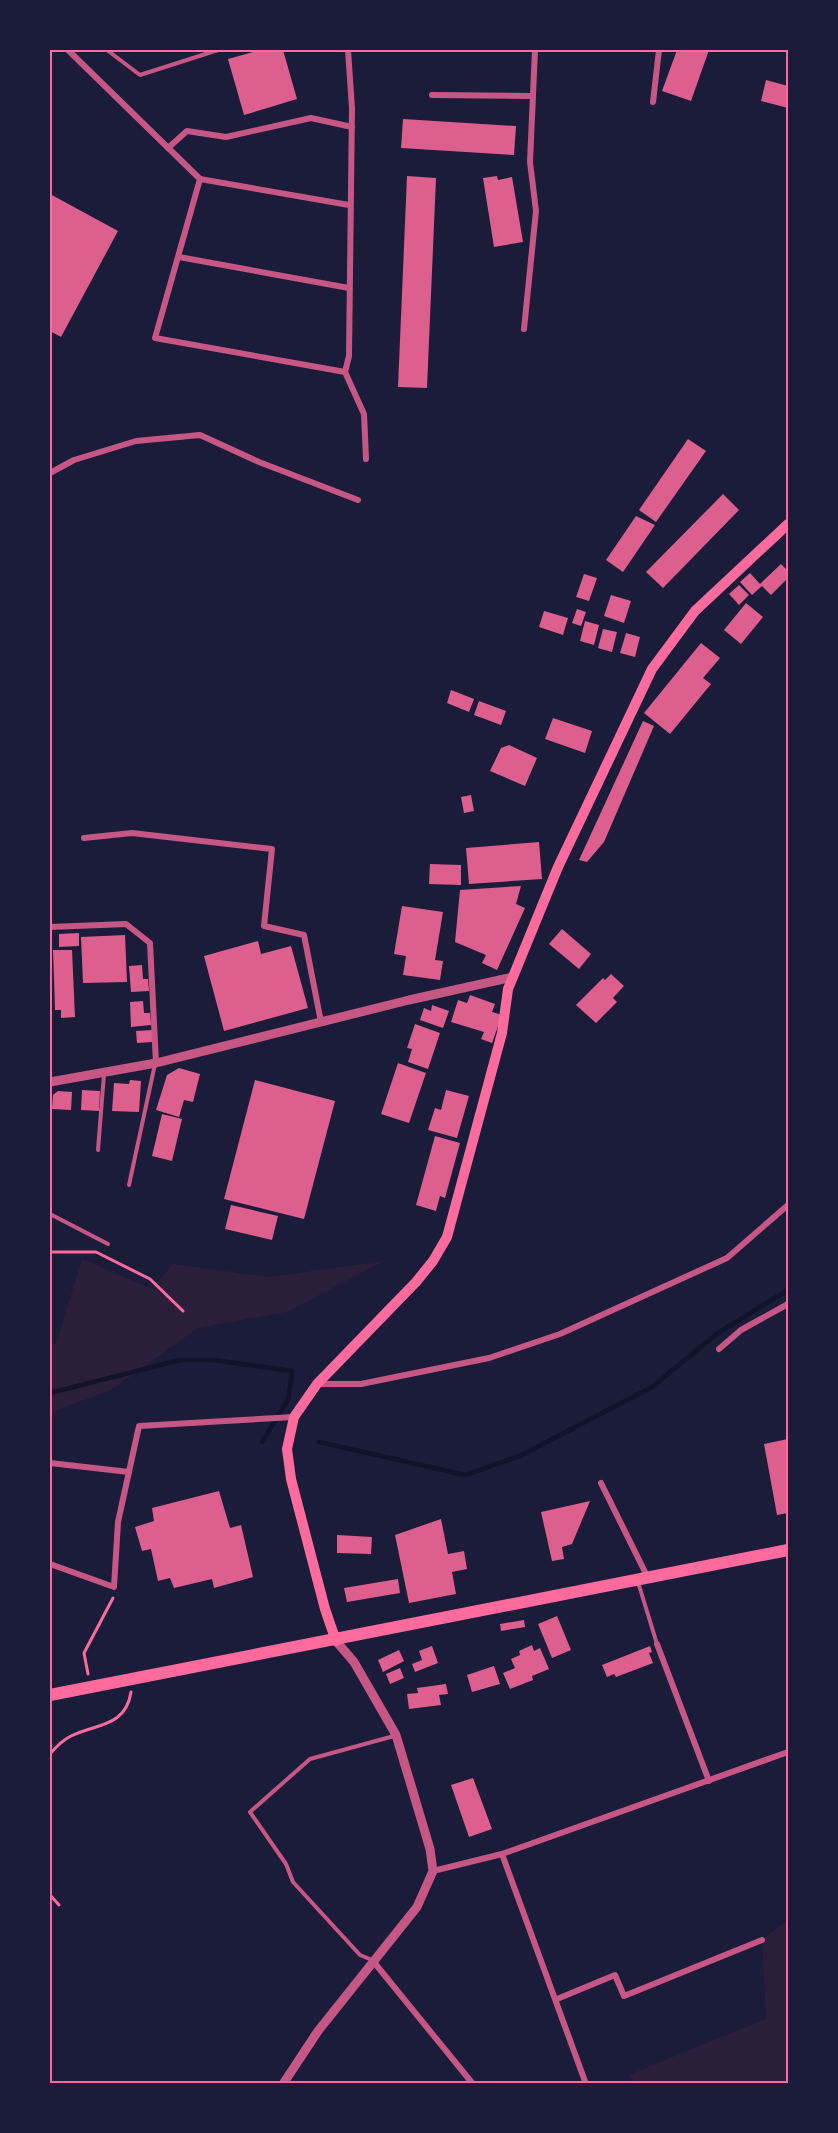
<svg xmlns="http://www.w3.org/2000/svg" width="838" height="2133" font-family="'Exo 2',sans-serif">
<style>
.green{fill:#2a1e3b}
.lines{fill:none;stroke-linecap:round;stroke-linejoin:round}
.stream{stroke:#12122b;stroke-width:4.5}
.building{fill:#dd5f8e}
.path{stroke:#ff6b9d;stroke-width:3}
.service{stroke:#c65784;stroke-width:4}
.minor{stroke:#c65784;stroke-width:6}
.tertiary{stroke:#c65784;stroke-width:9}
.secondary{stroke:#ff6b9d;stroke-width:10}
.primary{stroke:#ff6b9d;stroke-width:12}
.neatline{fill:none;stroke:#ff6b9d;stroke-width:2}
</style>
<rect width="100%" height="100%" fill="#1b1b3a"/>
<!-- green -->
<g class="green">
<polygon points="82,1259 152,1289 173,1264 269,1277 384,1261 287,1312 198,1328 111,1390 50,1413 50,1343 56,1344"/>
<polygon points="788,1919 788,2083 636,2083 628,2075 766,2019 762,1940"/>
</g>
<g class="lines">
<!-- stream -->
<g class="stream">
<polyline points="50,1393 180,1360 214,1360 292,1371 288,1400 262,1442"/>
<polyline points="319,1442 465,1475 520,1456 652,1387 718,1333 788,1290"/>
</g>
</g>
<!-- building -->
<g class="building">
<polygon points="260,50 283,50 297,99 244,115 228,59"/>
<polygon points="677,50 709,50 691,101 662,91"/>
<polygon points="766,80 788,86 788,108 761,101"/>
<polygon points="403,119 516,126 514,155 401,148"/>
<polygon points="407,176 436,178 427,388 398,387"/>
<polygon points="497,176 498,180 512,177 523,242 494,247 483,178"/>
<polygon points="50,194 118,231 61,337 50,331"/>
<polygon points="688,439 706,451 656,522 639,510"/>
<polygon points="723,494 739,510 663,588 646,572"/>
<polygon points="636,516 655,525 623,572 606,560"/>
<polygon points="781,564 788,571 788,578 771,595 762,586 752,595 740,582 750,573 760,584"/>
<polygon points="584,574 597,578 589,601 576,597"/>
<polygon points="739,585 749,595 739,605 729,594"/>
<polygon points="611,595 631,601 624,623 604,616"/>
<polygon points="746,603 763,617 741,644 724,630"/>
<polygon points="577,609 586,612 581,626 572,623"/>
<polygon points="544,611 568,618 563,635 539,627"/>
<polygon points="585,621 599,625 594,645 580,641"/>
<polygon points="603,629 617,632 612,652 598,648"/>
<polygon points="626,633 640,637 635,657 620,653"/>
<polygon points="701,643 720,658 703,678 711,684 670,734 644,713"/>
<polygon points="451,690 474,699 469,712 447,703"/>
<polygon points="479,701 506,711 501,725 474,715"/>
<polygon points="553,718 592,731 585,753 545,739"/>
<polygon points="643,721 654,726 604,842 587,862 579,860"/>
<polygon points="509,745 537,758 525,786 490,771 501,748"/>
<polygon points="471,795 474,811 464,813 461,797"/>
<polygon points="539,842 542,879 469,884 466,848"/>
<polygon points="430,864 461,865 461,885 429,884"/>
<polygon points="521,886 516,904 525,908 497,970 482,963 486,955 455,942 460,890"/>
<polygon points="402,906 443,912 435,960 443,961 440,980 403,975 406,956 394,954"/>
<polygon points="562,929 591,954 579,969 549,944"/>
<polygon points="79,933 79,946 59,947 59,934"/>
<polygon points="125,935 127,982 83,983 81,937"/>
<polygon points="258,941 261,954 291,946 308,1008 224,1031 204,956"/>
<polygon points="53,950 72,950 75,1017 61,1018 61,1010 55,1010"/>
<polygon points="142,965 143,979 148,979 149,991 131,992 129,966"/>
<polygon points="611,974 624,986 613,998 617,1002 596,1023 576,1005 603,978 605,980"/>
<polygon points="470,995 495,1004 492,1012 502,1015 492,1043 481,1039 484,1032 451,1022 458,1000 467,1003"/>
<polygon points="143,1001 144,1013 150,1013 151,1025 131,1027 130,1002"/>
<polygon points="432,1005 449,1011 443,1028 420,1020 424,1008 431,1011"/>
<polygon points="415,1024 440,1033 428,1069 408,1062 412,1049 407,1048"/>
<polygon points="152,1030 153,1042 137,1043 136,1031"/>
<polygon points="398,1063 426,1073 409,1123 381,1114"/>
<polygon points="179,1068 200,1074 193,1102 184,1100 179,1117 156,1110 167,1075"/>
<polygon points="130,1080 141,1081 139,1112 112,1111 114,1083 129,1084"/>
<polygon points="255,1080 335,1101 304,1219 224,1199"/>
<polygon points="82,1090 100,1091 99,1111 81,1110"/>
<polygon points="446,1090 469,1096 457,1138 428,1130 435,1108 441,1110"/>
<polygon points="58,1091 72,1092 71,1110 52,1109 53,1095"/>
<polygon points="162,1114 182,1119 172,1161 152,1156"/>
<polygon points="435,1136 460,1143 445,1198 440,1196 436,1211 416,1205"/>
<polygon points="231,1205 278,1216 272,1240 225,1229"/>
<polygon points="788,1439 788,1513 777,1515 764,1444"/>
<polygon points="219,1491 230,1528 241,1525 253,1577 214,1588 212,1579 174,1588 170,1578 158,1581 151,1549 142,1551 135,1527 154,1521 152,1508"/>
<polygon points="590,1501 572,1544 562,1547 564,1559 552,1561 541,1512"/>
<polygon points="441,1519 448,1554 464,1551 467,1569 452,1572 456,1594 409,1603 395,1535"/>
<polygon points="337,1535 372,1537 371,1554 337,1553"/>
<polygon points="398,1579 400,1593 347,1602 344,1588"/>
<polygon points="557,1616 571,1650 552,1658 538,1624"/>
<polygon points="524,1620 525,1627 501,1631 500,1624"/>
<polygon points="532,1645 534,1651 540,1648 549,1669 532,1676 533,1680 510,1689 503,1673 515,1668 511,1659 520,1655 519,1651"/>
<polygon points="432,1646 438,1663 415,1672 412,1664 422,1660 419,1651"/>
<polygon points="650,1646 652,1652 649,1653 653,1663 616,1677 614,1674 607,1677 602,1665"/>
<polygon points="399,1650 404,1661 383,1672 378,1660"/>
<polygon points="494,1666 500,1684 472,1692 467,1675"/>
<polygon points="400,1668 404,1678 390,1684 386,1674"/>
<polygon points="446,1684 448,1694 439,1695 441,1705 409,1709 407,1694 418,1693 417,1688"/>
<polygon points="473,1778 492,1829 469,1837 451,1785"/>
</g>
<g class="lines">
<!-- path -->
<g class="path">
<polyline points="50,1252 96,1252 150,1279 183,1311"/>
<polyline points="88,1674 84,1653 113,1598"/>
<path d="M50,1754c5,-6 13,-14 21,-18 24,-12 55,-9 60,-44"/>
<polyline points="50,1895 59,1905"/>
</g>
<!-- service -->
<g class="service">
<polyline points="107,50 140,75 218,50"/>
<polyline points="98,1150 104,1074"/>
<polyline points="129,1185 155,1064"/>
<polyline points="50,1214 108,1244"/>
<polyline points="638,1582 657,1644"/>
<polyline points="372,1960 360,1955 293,1882 286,1864 250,1812 310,1759 394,1736"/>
</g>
<!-- minor -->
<g class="minor">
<polyline points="68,50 200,179"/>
<polyline points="432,95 532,96"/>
<polyline points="653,102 659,50"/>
<polyline points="168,148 187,131 226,137 311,118 352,127"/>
<polyline points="200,179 155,338 345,372"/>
<polyline points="200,179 349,205"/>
<polyline points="179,257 349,288"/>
<polyline points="524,329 536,211 530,162 535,50"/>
<polyline points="345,372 349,356 352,108 348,50"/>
<polyline points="345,372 364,414 366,459"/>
<polyline points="50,473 74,460 136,441 200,435 259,462 358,500"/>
<polyline points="84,838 132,833 272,849 264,926 304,935 321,1022"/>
<polyline points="50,927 126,924 150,943 156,1063"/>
<polyline points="719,1349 741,1330 788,1304"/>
<polyline points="317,1384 361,1384 489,1358 560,1334 727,1258 788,1205"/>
<polyline points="50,1463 129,1472"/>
<polyline points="601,1483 648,1578"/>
<polyline points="50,1564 114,1587 118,1522 139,1426 294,1417"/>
<polyline points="657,1644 709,1781"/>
<polyline points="502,1854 586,2084"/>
<polyline points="433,1871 502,1854 788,1752"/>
<polyline points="373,1961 473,2084"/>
<polyline points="557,1999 615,1975 624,1996 762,1940"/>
</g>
<!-- tertiary -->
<g class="tertiary">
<polyline points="50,1082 156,1063 409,1000 513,977"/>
<polyline points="283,2084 318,2031 417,1907 433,1871 430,1849 396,1735 354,1662 336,1641"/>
</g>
<!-- secondary -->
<polyline class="secondary" points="336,1641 325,1609 291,1479 287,1449 294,1417 317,1384 416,1282 433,1261 447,1237 502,1033 508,989 558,867 652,669 695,611 788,524"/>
<!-- primary -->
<polyline class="primary" points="50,1695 788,1550"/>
</g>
<!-- border -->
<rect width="838" height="2133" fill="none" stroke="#1b1b3a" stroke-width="102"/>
<rect x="51" y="51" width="736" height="2031" class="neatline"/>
</svg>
